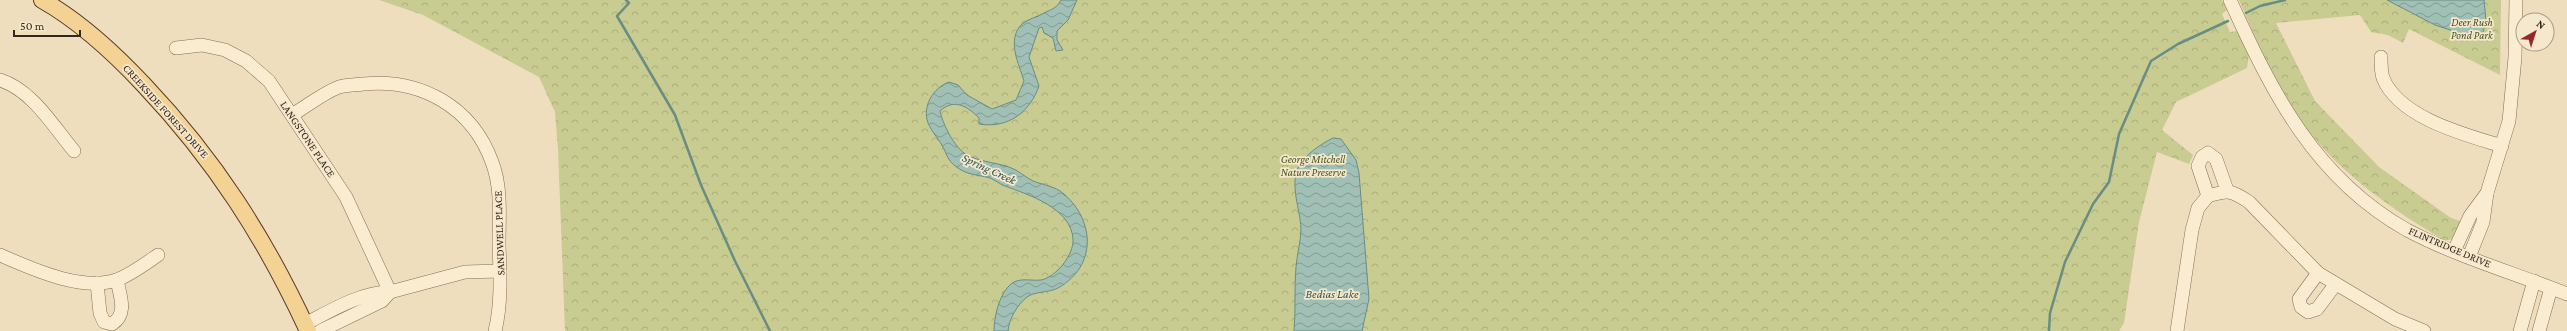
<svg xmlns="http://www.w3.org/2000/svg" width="2567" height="331" font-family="'Crimson Pro',serif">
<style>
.forest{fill:url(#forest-crowns)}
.water{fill:url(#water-waves);stroke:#688d83}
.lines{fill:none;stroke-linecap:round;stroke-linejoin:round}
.stream{stroke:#688d83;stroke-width:2.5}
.minor-casing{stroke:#876e56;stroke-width:14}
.major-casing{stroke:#543c2b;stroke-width:18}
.minor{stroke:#f9ecd0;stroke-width:13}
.major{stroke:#f4d293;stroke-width:16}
.labels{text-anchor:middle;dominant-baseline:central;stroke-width:3.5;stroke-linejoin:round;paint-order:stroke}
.park-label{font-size:11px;font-style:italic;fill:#485221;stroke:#f6e8cd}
.street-label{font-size:11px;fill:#35271b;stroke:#f6e8cd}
.water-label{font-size:12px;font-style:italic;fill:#2a5651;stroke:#f6e8cd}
</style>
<defs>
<pattern id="forest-crowns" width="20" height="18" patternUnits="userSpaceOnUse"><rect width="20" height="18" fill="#c8cc91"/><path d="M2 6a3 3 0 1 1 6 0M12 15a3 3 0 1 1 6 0" fill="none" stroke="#acaf7c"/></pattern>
<pattern id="water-waves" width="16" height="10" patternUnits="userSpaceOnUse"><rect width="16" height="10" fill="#a1c0b5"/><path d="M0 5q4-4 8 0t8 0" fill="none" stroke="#849c92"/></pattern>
</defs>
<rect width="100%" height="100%" fill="#eedebd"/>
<!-- forest -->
<g class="forest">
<polygon points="379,0 2222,0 2227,10 2222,14 2230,32 2237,31 2249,55 2247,68 2176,102 2162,130 2193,155 2189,164 2157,152 2139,222 2124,323 2119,331 565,331 558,149 555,112 539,77 423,15"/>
<path d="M2239,0h262l-1,75 -91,-46 -6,14 -15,-8 -17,-3 -11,-17 -84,8 39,78 64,66 72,51 12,4c-5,11 -6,19 -19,18 -65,-38 -125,-82 -163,-149 -16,-29 -29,-61 -42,-91z"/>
</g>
<!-- water -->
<g class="water">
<path d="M1061,0h16l-9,20 -11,11v9l6,10 -7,1 -3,-13 -9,-5 -2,-6 -3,1 -10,29 10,29c-9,26 -31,43 -60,38v-6c-12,-12 -25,-20 -39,-7 3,14 16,41 31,46 13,5 26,6 38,10 9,3 16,10 24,14 10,4 22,5 31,13 31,27 33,72 -6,94 -9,5 -23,3 -31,9 -10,8 -18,22 -19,34h-14c0,-15 6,-41 20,-49 8,-4 19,-1 27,-2 15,-3 33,-25 32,-41 -2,-31 -44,-44 -68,-53 -6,-2 -12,-8 -19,-9 -9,-2 -20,-3 -28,-9 -9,-6 -10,-10 -14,-19 -4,-9 -12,-16 -16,-26 -6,-17 5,-35 21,-41l9,3 9,10 25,14 24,-9 8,-19c-5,-17 -18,-41 -2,-57 6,-5 15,-7 22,-11 8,-4 13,-5 17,-13z"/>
<polygon points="2387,0 2484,0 2486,21 2481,40 2435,25"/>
<path d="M1333,138l8,1 15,21 3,13 10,126 -7,32h-68c2,-21 0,-43 2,-64 1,-13 5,-26 5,-39 -1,-19 -11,-42 -3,-60 6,-13 23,-24 35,-30z"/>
</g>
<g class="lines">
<!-- stream -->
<g class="stream">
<polyline points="626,0 629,3 617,16 675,115 701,185 735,261 770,331"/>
<polyline points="2246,13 2260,6 2285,0"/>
<polyline points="2049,331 2050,313 2065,262 2093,204 2109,182 2119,134 2151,61 2178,44 2228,21"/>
</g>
<!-- minor casing -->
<g class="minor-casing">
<g id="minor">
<path d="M2230,0c42,92 84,178 177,230 51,27 107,43 160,64"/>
<polyline points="176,48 202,45 225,50 246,61 269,81 346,197 390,292"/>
<path d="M2381,57c0,6 0,15 2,21 16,40 83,57 119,68"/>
<path d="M0,80c32,10 53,46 74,71"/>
<path d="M292,115c15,-9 31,-22 47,-28 7,-2 17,-2 24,-3 58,-6 109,23 129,78 10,26 7,55 7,82 1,29 3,58 -4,87"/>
<path d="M2208,196c20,-6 23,-6 41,6l69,71 77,46 29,12"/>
<polyline points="2208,196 2198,166 2202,157 2208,153 2216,159 2227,190"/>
<polyline points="2454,251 2470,216 2487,193"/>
<path d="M0,255c32,14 84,38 119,24 14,-6 26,-15 39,-24"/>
<polyline points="2469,257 2483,222 2487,193 2509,121 2515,57 2516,0"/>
<polyline points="2318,273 2299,299 2301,307 2308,312 2317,309 2335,285"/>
<path d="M97,283l3,30 4,9 8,2c16,-10 8,-28 5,-44"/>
<path d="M305,324c25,-13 56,-32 85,-32l75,-20 35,-1"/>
<polyline points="320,331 382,301 390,292"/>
<polyline points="2177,331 2192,230 2198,208 2208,196"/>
<polyline points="2520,331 2534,281"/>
<polyline points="2539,331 2551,288"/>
</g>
</g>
<!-- major casing -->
<g class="major-casing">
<path id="major" d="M42,0c39,22 72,53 102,85 71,75 121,153 164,246"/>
</g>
<!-- minor -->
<use href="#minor" class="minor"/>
<!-- major -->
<use href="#major" class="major"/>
</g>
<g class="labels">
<!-- park labels -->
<g class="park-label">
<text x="2472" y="22">Deer Rush<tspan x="2472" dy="13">Pond Park</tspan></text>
<text x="1313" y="159">George Mitchell<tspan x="1313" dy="13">Nature Preserve</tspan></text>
</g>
<!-- street labels -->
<g class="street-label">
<text transform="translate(166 111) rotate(48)">CREEKSIDE FOREST DRIVE</text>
<text transform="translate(308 139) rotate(56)">LANGSTONE PLACE</text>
<text transform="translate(499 233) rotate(-92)">SANDWELL PLACE</text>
<text transform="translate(2450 247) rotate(23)">FLINTRIDGE DRIVE</text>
</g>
<!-- water labels -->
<g class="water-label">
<text transform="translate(989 169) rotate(25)">Spring Creek</text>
<text x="1332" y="294">Bedias Lake</text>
</g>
</g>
<!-- north arrow -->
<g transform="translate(2535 32) rotate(39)"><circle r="19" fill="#f6e8cd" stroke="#a99b86"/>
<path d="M0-3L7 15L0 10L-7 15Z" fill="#97252a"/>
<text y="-6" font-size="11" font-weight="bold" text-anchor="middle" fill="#35271b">N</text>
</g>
<!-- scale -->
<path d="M14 30v6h66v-6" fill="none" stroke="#35271b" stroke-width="2"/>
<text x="20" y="30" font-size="12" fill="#35271b" stroke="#f6e8cd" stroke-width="3" paint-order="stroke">50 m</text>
</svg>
